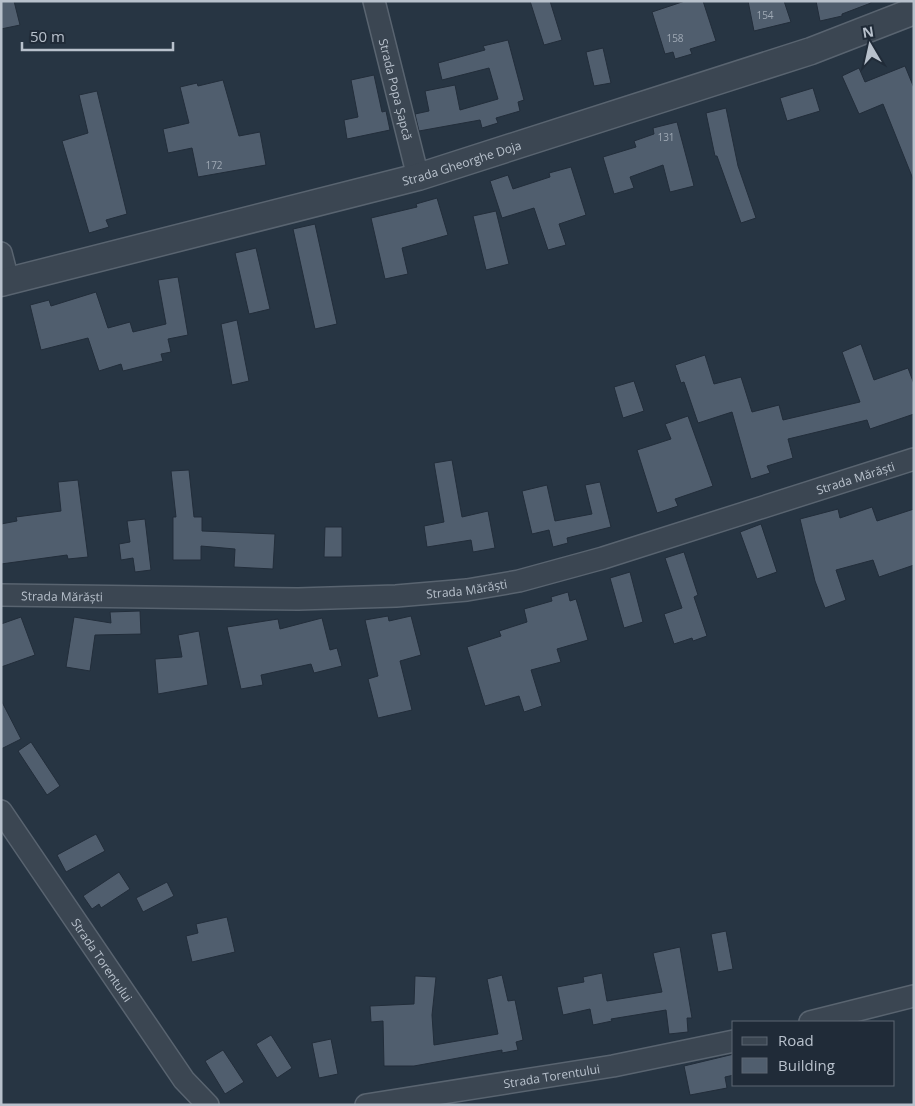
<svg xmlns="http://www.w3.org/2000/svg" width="915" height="1106" font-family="'Open Sans',sans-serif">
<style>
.building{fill:#505e6e;stroke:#222d3a}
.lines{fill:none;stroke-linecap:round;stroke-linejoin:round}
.minor-casing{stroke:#596470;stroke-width:24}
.tertiary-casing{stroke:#596470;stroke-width:29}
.minor{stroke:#3b4652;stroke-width:21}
.tertiary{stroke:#3b4652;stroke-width:26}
.labels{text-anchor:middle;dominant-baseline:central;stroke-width:4.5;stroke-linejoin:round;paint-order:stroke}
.number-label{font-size:10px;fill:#9ea8b4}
.street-label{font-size:12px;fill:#b8c1cc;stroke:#202b38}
</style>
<rect width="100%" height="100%" fill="#273543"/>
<!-- building -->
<g class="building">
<polygon points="1,1 14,1 20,25 1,29"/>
<polygon points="530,1 550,1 562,40 544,45"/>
<polygon points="685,1 703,1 716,41 690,49 692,54 675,59 673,52 665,54 652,12"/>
<polygon points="748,1 784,1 791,22 754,31"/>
<polygon points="816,1 871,1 871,3 842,14 842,16 820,21"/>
<polygon points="508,40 524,100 518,102 520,111 496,118 498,123 482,128 480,120 419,131 415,114 429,111 425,91 455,85 460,110 498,99 489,68 442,80 438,63 485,50 483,46"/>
<polygon points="603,48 611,83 594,86 586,52"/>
<polygon points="905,66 914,88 913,179 883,104 859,114 842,76 859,68 865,82"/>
<polygon points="374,75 382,112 386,111 390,130 347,139 344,120 358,117 351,80"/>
<polygon points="223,80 239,136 260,132 266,165 198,177 192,148 168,153 163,129 189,123 180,87 197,83 198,86"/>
<polygon points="813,88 820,111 787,121 780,98"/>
<polygon points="97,91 127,214 106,220 109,227 89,233 62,141 88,133 79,95"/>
<polygon points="726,108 738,166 756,218 741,223 717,156 715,156 706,113"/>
<polygon points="677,122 694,186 670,192 663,165 630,177 634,188 614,194 603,157 636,147 634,141 654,134 653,128"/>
<polygon points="571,167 586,215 559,224 566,245 548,250 534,208 502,218 490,181 508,175 513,189 550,177 549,173"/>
<polygon points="437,198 448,235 402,248 408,274 385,279 371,218 417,207 416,204"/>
<polygon points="496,211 509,264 486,270 473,216"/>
<polygon points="315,224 337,324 315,329 293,229"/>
<polygon points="256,248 270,309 249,314 235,253"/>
<polygon points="178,277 188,335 168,339 171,352 161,354 163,361 123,371 121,364 99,371 88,338 41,350 30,305 49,300 51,306 96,292 108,328 130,322 133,332 166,324 158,280"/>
<polygon points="237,320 249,381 232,385 221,324"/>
<polygon points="861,344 874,380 908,368 914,384 914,414 870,429 867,420 788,439 793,458 767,466 770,473 751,479 732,412 698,423 684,382 681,383 675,365 705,355 714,384 741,377 752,412 779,405 783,420 860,402 842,352"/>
<polygon points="634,381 644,411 623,418 614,387"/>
<polygon points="688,416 713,486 675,499 678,506 657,513 637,450 671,439 665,424"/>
<polygon points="452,460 462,517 488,511 495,548 473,552 471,540 427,547 424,526 444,522 434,463"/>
<polygon points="189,470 194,517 202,517 202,531 275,534 273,569 234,567 235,549 201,546 201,560 173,560 173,517 176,517 171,471"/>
<polygon points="78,480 88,557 68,559 67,555 1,564 1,524 17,521 16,517 61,511 58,482"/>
<polygon points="600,482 611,527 567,538 568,543 553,547 549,530 532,534 522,491 547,485 555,521 592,514 585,485"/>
<polygon points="872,507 877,521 914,509 914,565 879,577 873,560 836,570 846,600 825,608 815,581 800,519 838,509 840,518"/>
<polygon points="145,519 151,570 135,572 133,558 121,560 119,544 130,542 127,521"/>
<polygon points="761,524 777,572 757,579 740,532"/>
<polygon points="325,527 342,527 342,557 324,557"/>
<polygon points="684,552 698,595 694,597 707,636 693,641 692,638 674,644 664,614 682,608 665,558"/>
<polygon points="630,572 643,622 624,628 610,578"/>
<polygon points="568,592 570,601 576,599 588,640 557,649 561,662 531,670 542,706 524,712 519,696 485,706 467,647 501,636 499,631 527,622 524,609 552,601 551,597"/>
<polygon points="140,611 141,634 95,635 90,671 66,667 74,617 111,623 110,612"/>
<polygon points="388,616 389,621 411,616 421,655 400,661 412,710 378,718 368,679 378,676 365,620"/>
<polygon points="21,617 35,655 1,667 1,624"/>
<polygon points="322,618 330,650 337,648 342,666 314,673 311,664 261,675 263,685 241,689 227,627 278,619 280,629"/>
<polygon points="199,631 208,685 158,694 155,659 182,657 178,635"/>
<polygon points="1,700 21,739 1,749"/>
<polygon points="31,742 60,786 47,795 18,751"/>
<polygon points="96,834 105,851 66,872 57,855"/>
<polygon points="119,872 130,889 101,908 99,904 92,909 83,896"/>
<polygon points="167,882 174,896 143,912 136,898"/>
<polygon points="227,917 235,952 192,962 186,936 198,933 196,924"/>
<polygon points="726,931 733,969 718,972 711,934"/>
<polygon points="680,947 692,1018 687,1018 688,1032 669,1034 666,1010 611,1019 612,1021 593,1025 590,1009 563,1015 557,987 584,982 583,977 602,973 607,1001 662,992 653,953"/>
<polygon points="502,975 508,1001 515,1000 523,1040 516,1042 518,1050 502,1053 502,1050 414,1066 384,1066 383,1021 371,1022 370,1006 414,1004 415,976 436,977 432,1015 434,1045 498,1034 487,979"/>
<polygon points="271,1035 292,1068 277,1078 256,1044"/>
<polygon points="331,1039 338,1074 319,1078 312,1043"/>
<polygon points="223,1050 244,1082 225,1094 205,1061"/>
<polygon points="734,1054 734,1075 725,1077 727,1088 690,1095 684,1066"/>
</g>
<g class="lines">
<!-- minor casing -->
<g class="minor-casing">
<g id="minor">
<path id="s1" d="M374,1l44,176"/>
<polyline points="1,253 8,280"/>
<path id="s2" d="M1,595l297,4 98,-3 71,-6 52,-9 84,-23 311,-99"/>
<path id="s3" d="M1,811l183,269 24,25"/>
<polyline points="810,1022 914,996"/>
<path id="s4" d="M366,1105l247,-39 121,-25"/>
</g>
</g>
<!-- tertiary casing -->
<g class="tertiary-casing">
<g id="tertiary">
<path id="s5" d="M1,283l417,-106 393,-126 103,-40"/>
</g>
</g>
<!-- minor -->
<use href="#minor" class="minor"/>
<!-- tertiary -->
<use href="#tertiary" class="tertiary"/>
</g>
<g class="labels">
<!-- number labels -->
<g class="number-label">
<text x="765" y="15">154</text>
<text x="675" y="38">158</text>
<text x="666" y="137">131</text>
<text x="214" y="165">172</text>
</g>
<!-- street labels -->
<g class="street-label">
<text stroke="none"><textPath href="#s1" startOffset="91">Strada Popa Șapcă</textPath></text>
<text stroke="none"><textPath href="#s5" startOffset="476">Strada Gheorghe Doja</textPath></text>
<text stroke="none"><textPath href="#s2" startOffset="871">Strada Mărăști</textPath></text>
<text stroke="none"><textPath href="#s2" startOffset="466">Strada Mărăști</textPath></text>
<text stroke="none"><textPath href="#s2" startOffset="61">Strada Mărăști</textPath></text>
<text stroke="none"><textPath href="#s3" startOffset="180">Strada Torentului</textPath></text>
<text stroke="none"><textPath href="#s4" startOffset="188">Strada Torentului</textPath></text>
</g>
</g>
<!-- border -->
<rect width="915" height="1106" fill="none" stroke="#b8c1cc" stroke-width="5"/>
<!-- legend -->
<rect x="732" y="1021" width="162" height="65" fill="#202b38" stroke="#5d6773"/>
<rect x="742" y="1037" width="25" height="8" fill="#3b4652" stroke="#5d6773"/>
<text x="778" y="1046" font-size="15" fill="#b8c1cc">Road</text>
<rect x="742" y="1058" width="25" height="15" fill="#505e6e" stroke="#5d6773"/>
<text x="778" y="1071" font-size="15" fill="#b8c1cc">Building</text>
<!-- north arrow -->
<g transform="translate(870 45) rotate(351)" stroke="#202b38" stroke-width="4" paint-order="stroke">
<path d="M0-4L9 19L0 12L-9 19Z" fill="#b8c1cc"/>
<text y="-8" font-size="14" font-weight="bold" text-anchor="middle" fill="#b8c1cc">N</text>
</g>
<!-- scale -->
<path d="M22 42v8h151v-8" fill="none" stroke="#b8c1cc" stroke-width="2.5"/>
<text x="30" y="42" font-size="15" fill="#b8c1cc" stroke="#202b38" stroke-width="4" paint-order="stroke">50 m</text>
</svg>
